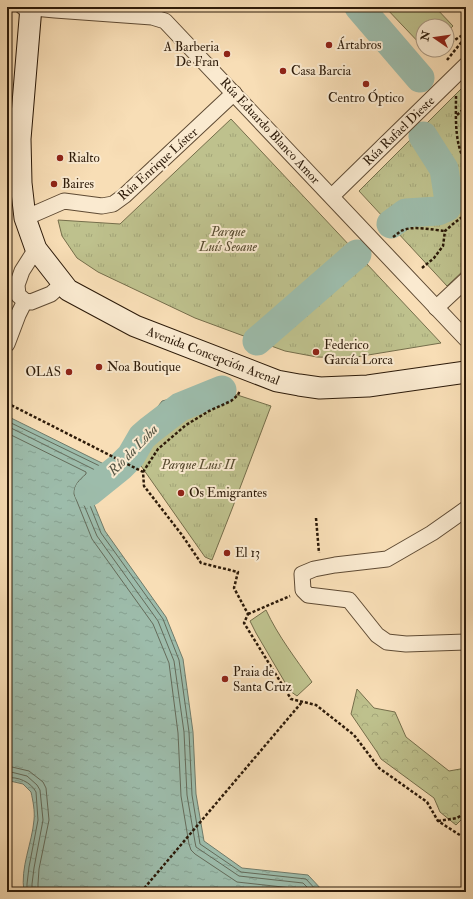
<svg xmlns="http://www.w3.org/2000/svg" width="473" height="899" font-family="'IM FELL Double Pica',serif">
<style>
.grass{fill:#bec18d;stroke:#756e4b}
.forest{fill:url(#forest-crowns);stroke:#756e4b}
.park{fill:url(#park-tufts);stroke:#756e4b}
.water{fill:url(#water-ripples);stroke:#707b6a}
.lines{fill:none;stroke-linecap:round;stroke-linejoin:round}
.shore{stroke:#646b5a;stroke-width:1}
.river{stroke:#9dbcab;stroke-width:29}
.street-casing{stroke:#5f4b34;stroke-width:17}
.secondary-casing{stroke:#2c1a09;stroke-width:23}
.path{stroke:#2c1a09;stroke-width:2.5;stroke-dasharray:3 2;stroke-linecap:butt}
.street{stroke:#faead0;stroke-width:15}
.secondary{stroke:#faead0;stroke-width:21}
.poi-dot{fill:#8f2418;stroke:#faead0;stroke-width:1.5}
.labels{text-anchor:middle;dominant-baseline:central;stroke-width:4;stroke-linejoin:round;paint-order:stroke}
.poi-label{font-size:13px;fill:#2c1a09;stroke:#faead0;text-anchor:start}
.street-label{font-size:13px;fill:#2c1a09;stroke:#faead0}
.park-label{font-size:13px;font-style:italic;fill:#584c31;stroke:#faead0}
.water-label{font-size:14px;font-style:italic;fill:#545342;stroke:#faead0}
</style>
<defs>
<pattern id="forest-crowns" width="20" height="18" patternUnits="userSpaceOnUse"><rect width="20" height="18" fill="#bec18d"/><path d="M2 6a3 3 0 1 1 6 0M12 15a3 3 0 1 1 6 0" fill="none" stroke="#a3a578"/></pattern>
<pattern id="park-tufts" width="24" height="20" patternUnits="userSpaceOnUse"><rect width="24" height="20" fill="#bec18d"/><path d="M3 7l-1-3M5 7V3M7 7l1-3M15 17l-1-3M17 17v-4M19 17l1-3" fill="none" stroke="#a3a578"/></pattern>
<pattern id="water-ripples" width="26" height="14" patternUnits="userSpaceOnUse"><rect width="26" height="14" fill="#9dbcab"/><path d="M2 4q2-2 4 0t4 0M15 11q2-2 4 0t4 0" fill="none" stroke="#87a192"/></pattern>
</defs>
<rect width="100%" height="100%" fill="#f8deb6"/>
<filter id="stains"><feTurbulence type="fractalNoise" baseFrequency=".005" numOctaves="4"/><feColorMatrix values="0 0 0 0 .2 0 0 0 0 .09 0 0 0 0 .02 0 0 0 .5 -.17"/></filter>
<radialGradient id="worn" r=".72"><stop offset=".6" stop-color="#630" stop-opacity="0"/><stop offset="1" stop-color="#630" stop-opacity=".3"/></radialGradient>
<!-- grass -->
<g class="grass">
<polygon points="385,7 435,7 453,26 447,32 447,26 423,26 423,47"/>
<path d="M266,610c12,26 30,49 46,72l-15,14 -7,-5 -34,-58 -6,-12z"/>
</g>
<!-- forest -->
<polygon class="forest" points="357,689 374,708 395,712 406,737 449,771 466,768 466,815 456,825 440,812 434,798 381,759 377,752 351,714"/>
<!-- park -->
<g class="park">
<polygon points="466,84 466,268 447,286 359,191"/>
<polygon points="231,119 441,343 350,358 317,357 285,351 241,335 195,318 98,272 77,258 62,236 58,220 120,224"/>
<polygon points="222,390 271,406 232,509 212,560 205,557 139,463 145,442 215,397"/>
</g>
<!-- water -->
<g class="water">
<polygon points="211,387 222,390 215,397 145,442 139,432 162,401 190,394"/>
<path d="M7,416l107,53 -25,23 16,39 61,86 17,42 10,73 3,62 8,47 38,27 66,7 16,17h-300c-4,-25 8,-48 10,-72 1,-9 -1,-19 -3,-28l-8,-8 -13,-3 -3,2z"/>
</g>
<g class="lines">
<!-- shore -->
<g class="shore">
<polygon points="210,392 212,393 212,395 149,436 147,436 144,433 145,431 165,404 191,398"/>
<path d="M180,405l2,1 -1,3 -16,10h-3c2,-10 9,-12 18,-14z"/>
<polyline points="7,421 106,469 105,471 86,489 85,493 101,533 163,619 179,660 189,732 192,795 200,844 241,872 306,879 318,892"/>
<path d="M7,426l90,45 -1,2c-8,7 -19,13 -15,25l16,38 61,85 16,40 10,71 3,63 8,47 1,5 43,29 64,7 9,9"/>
<path d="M7,433l79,39v2c-7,6 -12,11 -12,20l18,45 61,85 16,39 9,70 3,63 8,48 2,6 4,4 42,28 64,7 3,3"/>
<polyline points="7,767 12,767 29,771 43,782 46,788 49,820 39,869 38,884 38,892"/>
<polyline points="7,773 11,772 27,776 37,785 40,790 43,820 34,868 32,884 32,892"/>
<path d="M7,778c10,-2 24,4 29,14l2,28 -9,47 -2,17v8"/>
</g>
<!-- river -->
<g class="river">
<polyline points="359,7 420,78"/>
<polyline points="391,224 406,213 438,211 447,207 449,201 444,169 423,136"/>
<polyline points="257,341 357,254"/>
<polyline points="89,492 120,467 131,456 142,437 150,430 180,407 222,390"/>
</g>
<!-- street casing -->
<g class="street-casing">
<g id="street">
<polyline points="23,7 55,10 152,17 165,21 466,339"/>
<polyline points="332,196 466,65"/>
<polyline points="25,218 64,201 102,206 113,204 124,196 234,93"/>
<polyline points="36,249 22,271 17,285 18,295 25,301 31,302 51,294 62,284"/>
<polyline points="436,308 466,280"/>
<polyline points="7,344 18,315 25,301"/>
<polyline points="466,509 432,533 387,559 335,565 314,569 302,574 303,590 308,595 349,600 377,635 387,642 406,644 466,642"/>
</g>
</g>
<!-- secondary casing -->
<g class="secondary-casing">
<polyline id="secondary" points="31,7 20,139 21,183 25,218 36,249 68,290 135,326 277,381 299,385 320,388 368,386 466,372"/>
</g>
<!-- path -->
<g class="path">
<polyline points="429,53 432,56 440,50"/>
<polyline points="447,60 464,39 461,36 447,45"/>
<path d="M456,96c0,21 -2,48 10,67"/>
<polyline points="457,115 466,107"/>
<path d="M393,237c3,-2 5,-4 8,-6 11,-6 32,-1 44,0"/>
<polyline points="422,268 434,258 443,246 445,231 453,224 466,214"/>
<polyline points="7,403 143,472 144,486 182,535 201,563 238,572 234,588 248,614 244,623 291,699 316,705 354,735 379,768 427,802 438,821 466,839"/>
<polyline points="143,472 158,449 186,425 209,411 231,401 238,395 240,390"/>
<polyline points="316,518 319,553"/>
<polyline points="248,614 290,596"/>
<polyline points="466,781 465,781 463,791 466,801"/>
<polyline points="438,821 457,818 465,813 466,811"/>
<polyline points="141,892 302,702"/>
</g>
<!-- street -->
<use href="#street" class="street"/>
<!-- secondary -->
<use href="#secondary" class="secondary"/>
</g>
<!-- markers -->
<g class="poi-dot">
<circle cx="329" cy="45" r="4"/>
<circle cx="227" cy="54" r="4"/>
<circle cx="283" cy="71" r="4"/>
<circle cx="366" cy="84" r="4"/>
<circle cx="60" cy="158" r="4"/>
<circle cx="54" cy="184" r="4"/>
<circle cx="316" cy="352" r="4"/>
<circle cx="99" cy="367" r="4"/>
<circle cx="69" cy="372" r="4"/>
<circle cx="181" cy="493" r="4"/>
<circle cx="227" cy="553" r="4"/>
<circle cx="225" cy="679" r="4"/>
</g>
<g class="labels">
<!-- poi labels -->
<g class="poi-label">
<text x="337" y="45">Ártabros</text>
<text x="219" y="47" text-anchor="end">A Barberia<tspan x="219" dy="15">De Fran</tspan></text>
<text x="291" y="71">Casa Barcia</text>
<text x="366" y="98" text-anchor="middle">Centro Óptico</text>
<text x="68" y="158">Rialto</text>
<text x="62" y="184">Baires</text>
<text x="324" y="345">Federico<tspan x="324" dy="15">García Lorca</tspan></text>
<text x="107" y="367">Noa Boutique</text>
<text x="61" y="372" text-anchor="end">OLAS</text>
<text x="189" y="493">Os Emigrantes</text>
<text x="235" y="553">El 13</text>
<text x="233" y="672">Praia de<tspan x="233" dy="15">Santa Cruz</tspan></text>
</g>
<!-- street labels -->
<g class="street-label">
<text transform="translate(270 131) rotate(47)">Rúa Eduardo Blanco Amor</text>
<text transform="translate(399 131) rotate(-44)">Rúa Rafael Dieste</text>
<text transform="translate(158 164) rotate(-42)">Rúa Enrique Líster</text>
<text transform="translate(213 356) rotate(21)">Avenida Concepción Arenal</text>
</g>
<!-- park labels -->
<g class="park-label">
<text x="228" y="232">Parque<tspan x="228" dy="15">Luís Seoane</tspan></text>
<text x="198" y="465">Parque Luis II</text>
</g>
<!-- water labels -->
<g class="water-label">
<text transform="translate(133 450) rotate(-46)">Río da Loba</text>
</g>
</g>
<!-- margin -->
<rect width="473" height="899" fill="none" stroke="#f8deb6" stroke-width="24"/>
<rect x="8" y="8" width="457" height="883" fill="none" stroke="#2c1a09" stroke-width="2"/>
<rect x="12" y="12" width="449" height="875" fill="none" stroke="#2c1a09"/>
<!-- north arrow -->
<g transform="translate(435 38) rotate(283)"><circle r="19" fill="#faead0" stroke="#a89780"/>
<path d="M0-3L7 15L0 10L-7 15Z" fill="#8f2418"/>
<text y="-6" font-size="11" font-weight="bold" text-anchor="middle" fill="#2c1a09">N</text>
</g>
<rect width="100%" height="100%" filter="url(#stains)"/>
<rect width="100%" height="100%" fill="url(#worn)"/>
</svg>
